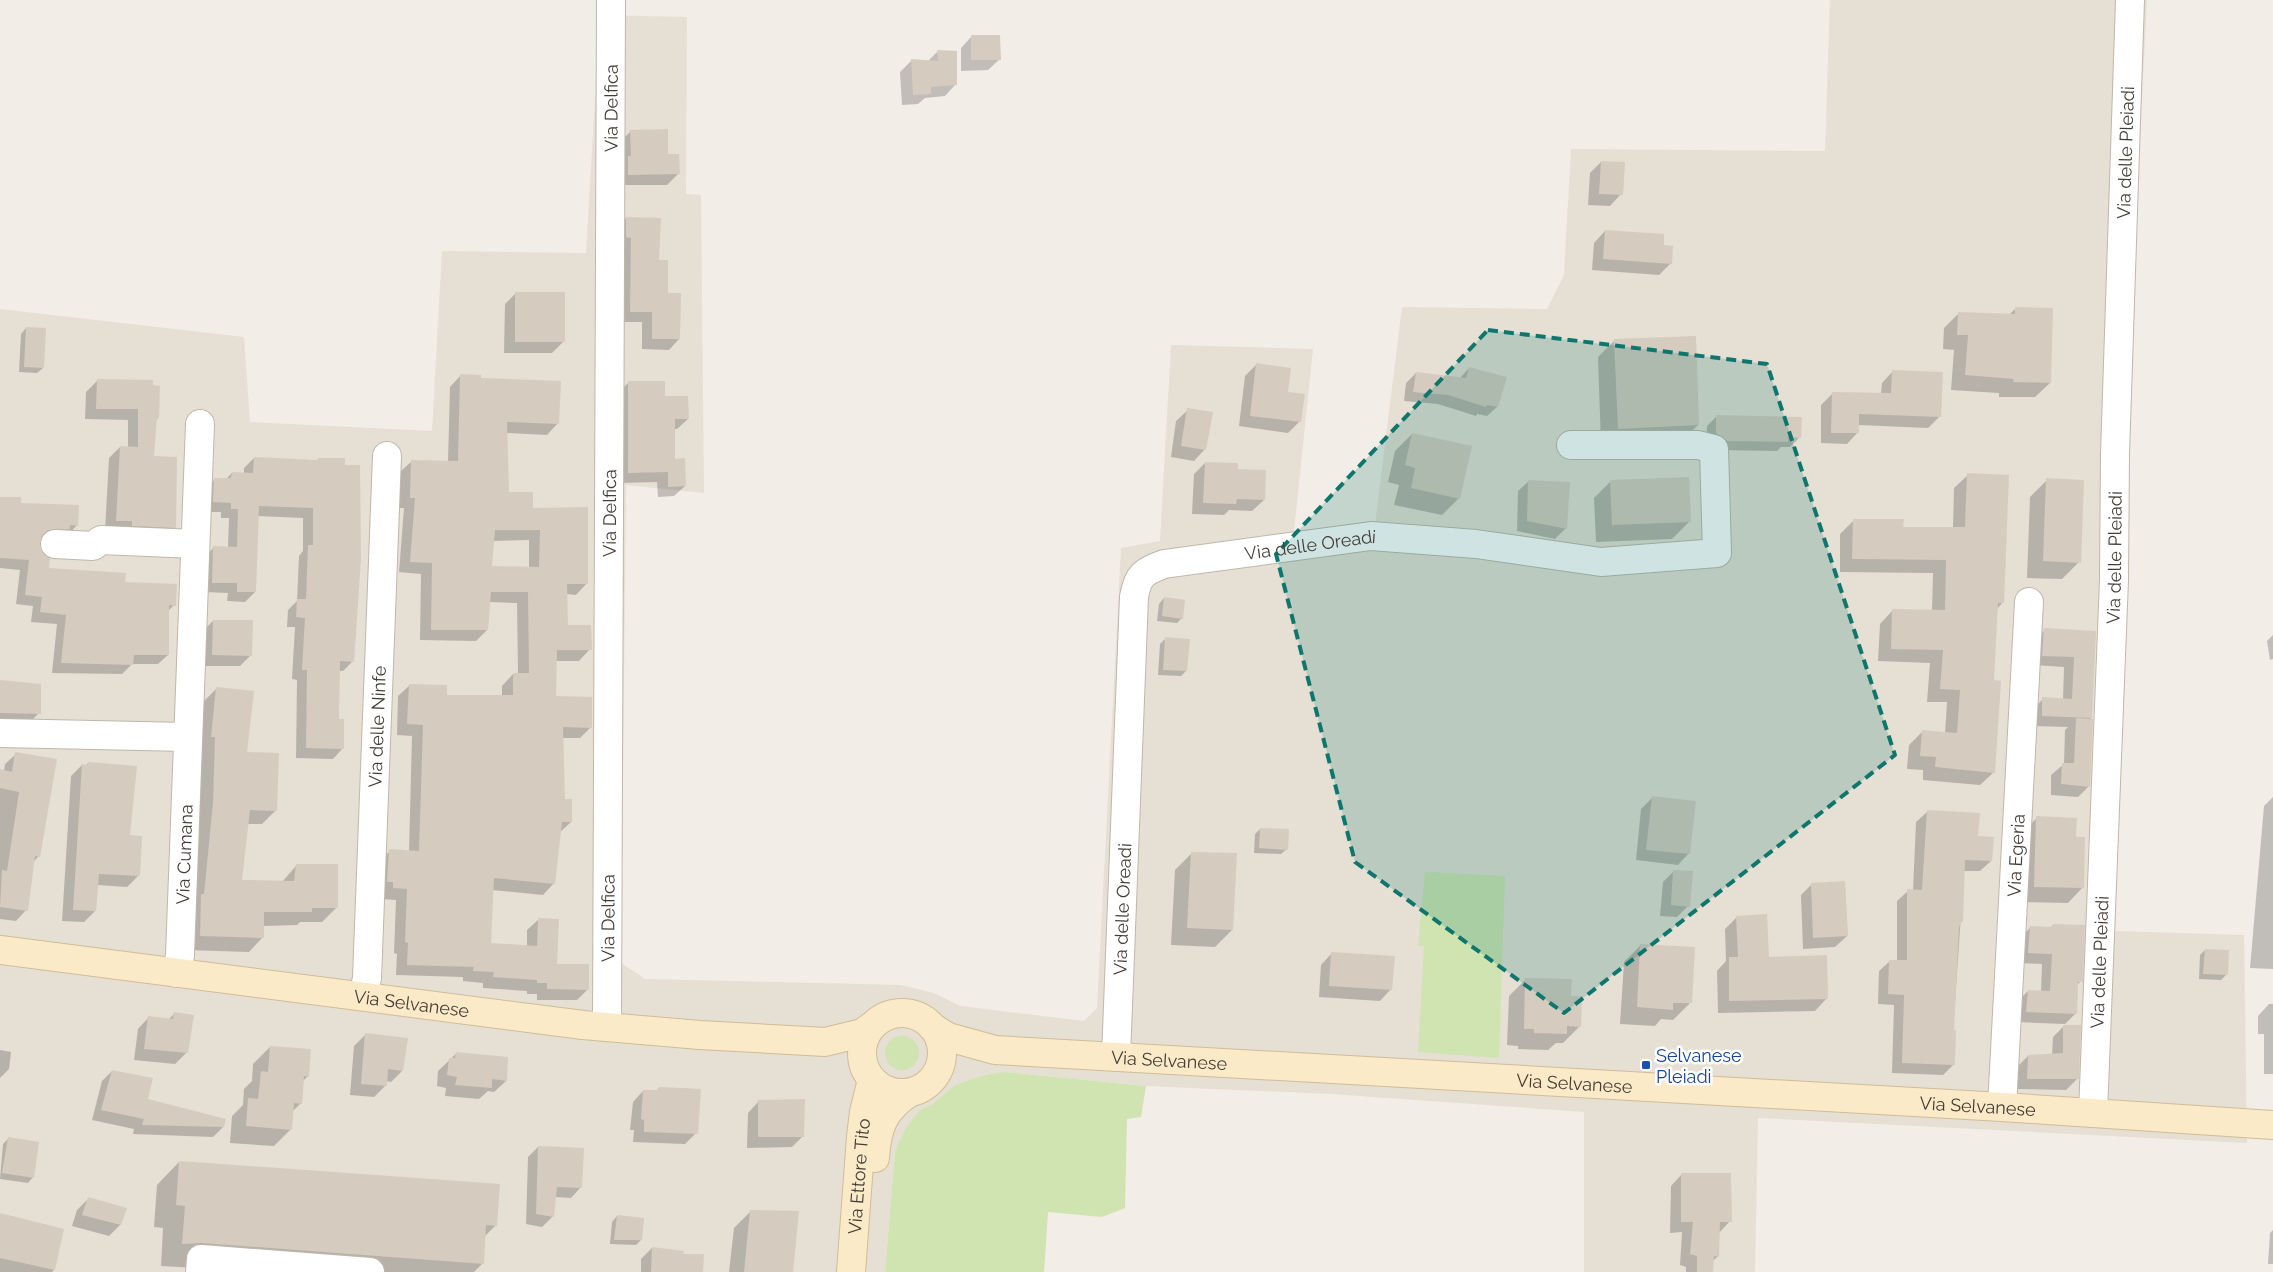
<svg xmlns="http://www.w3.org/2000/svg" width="2273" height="1272" font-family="Raleway,sans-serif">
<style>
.residential{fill:#e5dfd4}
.green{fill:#d0e4b1}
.shadow{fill:#0003;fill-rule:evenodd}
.building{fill:#d6cbbf;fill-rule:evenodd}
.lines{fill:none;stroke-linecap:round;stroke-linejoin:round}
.street-casing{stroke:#bfb7ac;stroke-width:30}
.secondary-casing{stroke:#cfbd98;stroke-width:30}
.street{stroke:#fff;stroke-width:28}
.secondary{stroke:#fbeac7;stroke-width:28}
.marked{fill:#0f766e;fill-opacity:0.2;stroke:#0f766e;stroke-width:4;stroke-dasharray:10 6;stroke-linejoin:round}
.transit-dot{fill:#1a4fb4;stroke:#fff;stroke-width:2}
.labels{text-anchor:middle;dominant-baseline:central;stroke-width:5;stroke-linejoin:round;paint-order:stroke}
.street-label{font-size:18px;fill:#443d36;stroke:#fff}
.transit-label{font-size:18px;fill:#164399;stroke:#fff;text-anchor:start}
</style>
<rect width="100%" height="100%" fill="#f2ede6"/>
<!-- residential -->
<polygon class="residential" points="1830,0 2147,0 2133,273 2121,561 2128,583 2115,931 2244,935 2247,1143 1758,1118 1755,1272 1584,1272 1584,1112 1331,1094 1146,1086 1006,1072 955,1085 931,1105 921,1109 895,1151 885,1272 0,1272 0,309 244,337 250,422 432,431 442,251 586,253 600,15 687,17 686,194 701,195 704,493 626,485 621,963 645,979 901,985 934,993 960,1006 1084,1021 1097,1008 1121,548 1160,541 1171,345 1313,349 1294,531 1375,525 1402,307 1547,309 1564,275 1571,149 1825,151"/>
<!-- green -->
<g class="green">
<polygon points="1425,872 1505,876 1499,1058 1418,1052 1424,946 1418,945"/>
<circle cx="902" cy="1053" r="17"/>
<polygon points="1006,1072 1146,1086 1141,1117 1127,1119 1125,1208 1102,1217 1048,1212 1044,1272 885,1272 895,1151 907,1126 921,1109 931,1105 955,1085 985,1075"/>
</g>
<!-- shadow -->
<g class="shadow">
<polygon points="972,36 1000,59 988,70 961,71 961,48"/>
<polygon points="937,52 956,84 945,96 925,98 918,104 902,105 900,72 911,61 927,62"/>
<polygon points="631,131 667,156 678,174 667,185 617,185 620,142"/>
<polygon points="1601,162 1621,194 1610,206 1588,205 1590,173"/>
<polygon points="626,218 658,261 679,339 669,350 642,349 642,322 619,322 616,229"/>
<polygon points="1605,231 1662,247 1671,263 1659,275 1592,270 1594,243"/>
<polygon points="516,293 563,342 552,353 504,353 505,304"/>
<polygon points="2016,308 2050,383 2035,397 1999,397 1999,393 1951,390 1954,350 1943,349 1944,328 1959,313 2009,315"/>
<polygon points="26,328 43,368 37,373 19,372 21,334"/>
<polygon points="1615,340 1698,425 1681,442 1601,445 1598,357"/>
<polygon points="1257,364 1286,393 1300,421 1288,433 1239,426 1245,376"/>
<polygon points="1469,368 1505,378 1497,407 1487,416 1477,414 1476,416 1438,404 1404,401 1406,383 1416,373 1460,378"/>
<polygon points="1893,371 1940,416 1928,428 1858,425 1858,432 1847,444 1821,443 1821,405 1832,394 1881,394 1882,383"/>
<path d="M461,375l18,4 79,44 -11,12 -41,-2 2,61 24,15 55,74 -11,12 -10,-1 1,32 23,23 -11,12h-24v37l36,29 -11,11h-18l2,62 7,22 -12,11 -5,50 -11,12 -51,-5 -3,54 38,2v-16l12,-11 16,46 33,24 -11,11h-40v-6h-10v-3l-44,-3v-5l-20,-2v-4l-67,-2 1,-21 -3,-1 2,-53 -14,-1 -4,-37 12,-11 19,1 3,-116 -15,-1 1,-39 12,-11 35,11 57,1v-11l11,-12h5l-1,-71 -28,-1 -2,28 -11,11 -56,-1 1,-66 -22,-2 5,-64h-5l1,-36 12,-11 36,1 2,-75zM529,540v28l-38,-1 2,-26z"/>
<polygon points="97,381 151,387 158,418 156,420 153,457 175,527 164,538 105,531 109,458 120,447 128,447 128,420 85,419 86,392"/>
<polygon points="629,382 663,397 688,419 677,429 674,429 674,460 685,486 674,496 658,497 657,482 618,483 618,393"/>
<polygon points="1188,410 1205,449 1194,461 1171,457 1176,421"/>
<polygon points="1717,416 1800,437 1790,447 1781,447 1777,451 1717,450 1706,443 1707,426"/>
<polygon points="1412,434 1459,498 1442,515 1394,505 1399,485 1388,482 1395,451"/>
<polygon points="254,458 316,461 319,459 353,661 343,671 339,671 338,720 343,748 333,759 296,758 297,680 292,679 295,627 287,627 288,610 297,601 299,556 303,551 303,518 257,516 255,592 245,602 227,601 228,593 203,592 204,558 214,547 228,548 229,518 221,518 221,512 204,512 205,489 215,479 226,479 232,473 244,474 244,468"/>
<polygon points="1205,463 1236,470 1264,500 1252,511 1229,510 1224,515 1192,514 1194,474"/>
<polygon points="1968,475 2003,602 1997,609 1993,681 1994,772 1980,785 1923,780 1923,770 1907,769 1909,745 1922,732 1945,734 1947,702 1927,702 1930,663 1878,661 1880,624 1893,610 1932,611 1933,573 1840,572 1840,534 1854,520 1902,528 1953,528 1954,488"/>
<polygon points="2047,480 2079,562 2062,579 2027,578 2030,497"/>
<polygon points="1529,481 1566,528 1555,539 1517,531 1518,491"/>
<polygon points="1611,481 1689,522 1672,539 1596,542 1594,498"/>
<polygon points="0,499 20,504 77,525 68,535 59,538 39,539 40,551 48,569 124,583 174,605 168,611 168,655 158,664 132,664 122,674 52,673 57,624 31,622 33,606 16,604 20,570 0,568"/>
<polygon points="1164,598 1182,618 1177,623 1157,621 1159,604"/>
<polygon points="213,621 251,655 240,666 202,666 202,632"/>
<polygon points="2045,630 2095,632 2091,718 2089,720 2089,786 2078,797 2051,795 2051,775 2064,764 2065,730 2068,727 2032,726 2033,709 2043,699 2063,700 2064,667 2033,665 2035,640"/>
<polygon points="2273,635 2273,659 2270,660 2267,641"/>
<polygon points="1166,638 1186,671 1181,676 1158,675 1160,644"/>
<polygon points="0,682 39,713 28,724 0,723"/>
<polygon points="217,688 246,754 276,810 262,824 247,824 241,881 282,882 296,866 336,908 322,922 300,922 297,925 263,926 262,938 249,952 186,950 199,818 203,702"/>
<polygon points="16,754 39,856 33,862 26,910 16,921 0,919 0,771 4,771 5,764"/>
<polygon points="88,763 129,836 141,837 138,876 127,887 97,885 95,911 84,922 62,921 71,776 82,765 86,766"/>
<polygon points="2273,797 2273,969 2250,968 2264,806"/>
<polygon points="1652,798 1689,853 1678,865 1636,860 1641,809"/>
<polygon points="1927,812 1991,861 1980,871 1964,871 1953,1032 1954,1064 1943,1075 1892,1073 1894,1005 1878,1004 1879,971 1890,961 1897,961 1897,901 1908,891 1913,891 1916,822"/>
<polygon points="2037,818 2075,838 2083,887 2068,903 2019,902 2021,833"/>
<polygon points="1260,829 1287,849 1281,854 1254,853 1255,834"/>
<polygon points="1192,853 1232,930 1215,947 1171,945 1175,870"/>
<polygon points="1674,871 1688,906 1677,917 1660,916 1663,882"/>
<polygon points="1812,884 1847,936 1835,947 1803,949 1801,895"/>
<polygon points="1737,917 1767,958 1827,998 1815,1011 1718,1013 1717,971 1726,961 1725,929"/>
<polygon points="2053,925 2081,981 2077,985 2075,1014 2065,1024 2017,1022 2018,1001 2028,991 2041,992 2042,964 2019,963 2020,938 2030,928 2050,928"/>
<polygon points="1641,945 1690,1003 1673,1020 1661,1019 1655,1026 1620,1024 1624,962"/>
<polygon points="2205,950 2226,975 2221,980 2199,979 2200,955"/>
<polygon points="1332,953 1391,989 1380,1001 1319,997 1321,965"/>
<polygon points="1526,979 1570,997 1580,1026 1563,1043 1556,1043 1548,1050 1518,1049 1518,1046 1507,1045 1509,996"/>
<polygon points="2269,1004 2273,1004 2273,1074 2264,1074 2264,1034 2258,1034 2258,1016"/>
<polygon points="175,1013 186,1053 175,1064 134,1060 138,1029 149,1017 168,1020"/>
<polygon points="2064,1026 2077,1079 2066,1090 2016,1089 2017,1067 2028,1056 2052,1055 2053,1037"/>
<polygon points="365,1035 402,1071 391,1082 386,1081 386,1085 374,1097 350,1095 354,1046"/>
<polygon points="270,1047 308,1076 302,1082 301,1103 293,1111 291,1129 274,1146 230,1143 232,1116 243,1105 244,1089 252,1081 253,1064"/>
<polygon points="0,1050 11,1052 9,1069 0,1078"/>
<polygon points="457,1053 506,1081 494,1092 488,1091 479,1099 445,1096 446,1088 437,1086 438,1071"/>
<polygon points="112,1071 147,1100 223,1127 213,1137 133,1134 134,1129 92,1120 102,1081"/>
<polygon points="659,1088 696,1133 685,1144 633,1142 634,1130 630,1130 633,1102 643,1091 656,1091"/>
<polygon points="759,1101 803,1136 792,1147 747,1148 748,1113"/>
<polygon points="8,1139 33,1177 28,1183 0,1179 3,1144"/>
<polygon points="538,1147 581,1187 571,1198 555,1197 553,1216 542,1227 526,1224 528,1157"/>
<polygon points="179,1162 496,1225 484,1237 482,1264 474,1272 268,1272 161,1266 163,1228 154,1227 157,1185"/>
<polygon points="1682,1174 1730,1221 1719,1233 1718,1256 1712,1262 1711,1272 1686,1272 1686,1267 1680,1265 1682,1232 1670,1233 1671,1186"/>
<polygon points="88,1199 125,1209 120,1225 109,1236 72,1226 77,1210"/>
<polygon points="751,1211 792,1272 729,1272 734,1228"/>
<polygon points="0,1214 54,1270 52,1272 0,1272"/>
<polygon points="617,1216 641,1240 636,1245 610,1244 612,1222"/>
<polygon points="2273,1230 2273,1264 2268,1264 2270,1233"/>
<polygon points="652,1248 682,1255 702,1272 641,1272 641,1259"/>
</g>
<!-- building -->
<g class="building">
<polygon points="971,35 1000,35 1001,60 971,60"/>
<polygon points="937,50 957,51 957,85 931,87 931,94 913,95 911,59 938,61"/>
<polygon points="668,129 668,154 679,154 680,174 628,175 628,156 631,156 630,130"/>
<polygon points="1601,161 1625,162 1623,195 1599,194"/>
<polygon points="626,217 661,218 659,260 668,260 668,293 681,293 680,339 652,339 652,312 630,312 631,238 626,237"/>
<polygon points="1605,230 1664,234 1664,245 1673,246 1672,264 1603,259"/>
<rect x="515" y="292" width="50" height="50"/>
<polygon points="2015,307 2053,308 2051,383 2013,382 2014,379 1965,375 1968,335 1957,335 1958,312 2015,314"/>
<polygon points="26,327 46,328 44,368 24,367"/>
<polygon points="1696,336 1699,425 1618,429 1614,339"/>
<polygon points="1256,363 1291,368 1288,392 1305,394 1301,422 1250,416"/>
<polygon points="1469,367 1507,377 1498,407 1487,405 1486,407 1448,395 1413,392 1416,372 1466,378"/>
<polygon points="1892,370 1943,372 1941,417 1859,414 1859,433 1831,433 1832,392 1891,393"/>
<path d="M460,374l21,1v3l80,3 -2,43 -52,-2 2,70h24v16l55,-1v77h-21l1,41h23l1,25h-35l-1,46 36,1v31l-29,-1 2,72h7v23h-10l-7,62 -61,-6 -3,65 46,3 1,-28 21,1 -2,45h32v26l-42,-1v-6h-10v-3l-44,-3 1,-5 -21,-1 1,-4 -67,-2 1,-22 -3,-1 2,-53 -14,-1v-6h-6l2,-33 30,2 4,-126 -16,-1 2,-40 38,1v10h66v-22h16l-1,-81h-37l-3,38h-57l1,-67 -22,-1 5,-64h-5l1,-38 47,1zM495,530h45l-1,37 -47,-1z"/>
<polygon points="97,379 153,380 153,385 160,386 159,418 157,418 154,456 177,457 176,528 132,526 132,521 116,521 120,446 138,447 138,409 96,409"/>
<polygon points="628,381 665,381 665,396 688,396 689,419 675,419 675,459 685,458 686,486 668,487 668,472 628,473"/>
<polygon points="1187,408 1213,412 1206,450 1181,446"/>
<polygon points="1716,415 1802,417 1801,438 1788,437 1788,442 1727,441 1716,433"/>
<polygon points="1412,433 1472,446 1460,499 1411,488 1415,468 1405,465"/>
<polygon points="254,457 318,460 318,458 345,458 345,465 360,465 361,559 354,662 340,661 339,719 344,719 344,749 306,748 307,670 302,670 305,618 296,617 297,599 306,599 308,545 313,545 313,508 259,506 256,592 237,592 237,583 212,583 213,546 237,547 238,509 231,509 231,503 213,502 214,478 231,478 232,472 253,473"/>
<polygon points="1205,462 1238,463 1238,469 1266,470 1265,500 1237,499 1236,504 1203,503"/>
<polygon points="1967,473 2009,475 2004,603 1998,603 1994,680 2001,681 1995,773 1935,767 1936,757 1920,756 1922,730 1957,733 1960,690 1940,689 1943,650 1891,649 1892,609 1945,610 1946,560 1852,559 1853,519 1904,519 1903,527 1965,527"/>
<polygon points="1689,477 1691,522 1612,525 1610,480"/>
<polygon points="2046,478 2084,480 2081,563 2043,561"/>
<polygon points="1528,480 1570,482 1567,529 1527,521"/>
<polygon points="0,497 21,497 21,503 79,505 78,526 70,525 70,529 48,530 42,536 39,543 41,551 50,558 49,568 126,573 125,582 177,584 176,606 169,605 169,655 134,655 133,665 61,663 66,615 40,612 42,597 25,595 29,560 0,558"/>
<polygon points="1164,597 1185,600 1183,619 1162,616"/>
<polygon points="213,620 253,620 252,656 212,655"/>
<polygon points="2044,628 2096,631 2092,718 2042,716 2042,697 2072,699 2074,657 2042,656"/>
<polygon points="1165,637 1190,639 1187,671 1163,670"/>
<polygon points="0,680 41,684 41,714 0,713"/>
<polygon points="216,687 254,691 247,752 279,753 277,811 250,810 242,880 294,881 296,864 338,864 338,908 312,908 312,912 264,912 264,938 200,936 201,894 204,894 213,803 215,737 211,737"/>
<polygon points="2076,718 2093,719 2090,787 2061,784 2062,763 2074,763"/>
<polygon points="15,752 57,759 40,857 35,856 28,911 0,907 2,870 7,871 19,792 0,788 0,769 12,772"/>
<polygon points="88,762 137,766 130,835 142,836 140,876 99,874 96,911 73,910 82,764 88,765"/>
<polygon points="1652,796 1696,801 1690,854 1646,850"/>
<polygon points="1927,810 1980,813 1978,836 1994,837 1992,861 1965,860 1963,922 1961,922 1959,928 1954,1030 1956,1030 1955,1065 1902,1063 1904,995 1888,994 1889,960 1907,960 1907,889 1922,890"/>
<polygon points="2036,816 2077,818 2076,837 2085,837 2084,888 2034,887"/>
<polygon points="1260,828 1289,829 1288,850 1259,848"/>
<polygon points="1191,852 1237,853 1233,930 1187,928"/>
<polygon points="1673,870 1693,871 1690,907 1671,905"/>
<polygon points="1845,881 1848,936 1813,938 1811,883"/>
<polygon points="1767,914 1769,957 1827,955 1828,999 1729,1001 1729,957 1738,957 1736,916"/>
<polygon points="2053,924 2085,925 2083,982 2078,982 2077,1014 2026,1012 2028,990 2050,991 2052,954 2028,953 2030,926 2052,927"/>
<polygon points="1640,944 1695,947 1692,1003 1673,1003 1673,1010 1637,1007"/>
<polygon points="2205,949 2229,950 2228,975 2203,974"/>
<polygon points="1331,952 1395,956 1392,990 1329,986"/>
<polygon points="1525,978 1572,979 1571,996 1582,996 1581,1027 1567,1026 1567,1034 1534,1033 1534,1029 1524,1029"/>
<polygon points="174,1012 194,1015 188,1053 144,1049 148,1016 173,1019"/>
<polygon points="2063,1025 2081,1025 2079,1079 2027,1079 2028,1055 2063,1053"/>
<polygon points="365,1033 408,1038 403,1071 388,1069 387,1086 361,1084"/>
<polygon points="270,1046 311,1049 309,1077 304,1076 302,1104 294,1103 292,1130 246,1126 248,1098 258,1099 261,1071 268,1072"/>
<polygon points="456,1052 508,1057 507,1081 492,1079 492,1088 455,1085 457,1077 447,1075 449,1058 455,1058"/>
<polygon points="112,1070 153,1078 148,1099 226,1119 224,1127 142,1125 144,1119 101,1110"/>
<polygon points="659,1087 701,1089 698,1134 644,1132 644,1120 641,1119 643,1090 658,1090"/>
<polygon points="805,1099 804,1137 758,1137 758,1100"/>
<polygon points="8,1137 39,1142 34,1178 2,1173"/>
<polygon points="538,1146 584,1148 582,1188 557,1187 554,1217 536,1214"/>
<polygon points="179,1161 500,1184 497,1226 486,1225 484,1264 202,1243 182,1244 185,1206 176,1205"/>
<polygon points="1681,1173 1731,1173 1732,1222 1720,1222 1719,1257 1714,1256 1713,1272 1697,1272 1697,1256 1690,1254 1693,1222 1681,1222"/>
<polygon points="88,1197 127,1208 121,1225 82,1215"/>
<polygon points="750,1210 799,1211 793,1272 744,1272"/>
<polygon points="0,1213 64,1229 55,1270 0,1258"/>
<polygon points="617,1215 644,1218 642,1240 614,1240"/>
<polygon points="652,1247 684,1251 683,1254 704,1254 703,1272 651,1272"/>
</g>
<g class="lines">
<!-- street casing -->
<g class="street-casing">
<g id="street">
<polyline points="55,544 93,546 101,540 195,544"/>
<polyline points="0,733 187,737"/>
<path id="s1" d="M177,973l3,-18 20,-531"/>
<path id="s2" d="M363,996l4,-18 20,-522"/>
<path id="s3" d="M607,1027l4,-1027"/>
<path id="s4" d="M1116,1057l18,-460c4,-22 9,-25 30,-33l207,-28 105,8 125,18 116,-9 -3,-104 -16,-4h-127"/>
<path id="s5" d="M2002,1107l27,-505"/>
<path id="s6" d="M2093,1113l21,-533 1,-126 15,-454"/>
<polyline points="200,1272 201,1259 370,1272"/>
</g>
</g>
<!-- secondary casing -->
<g class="secondary-casing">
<g id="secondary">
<path id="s7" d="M0,950l583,75 117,10 125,7 37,-9 10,-7"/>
<circle cx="902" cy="1053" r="40"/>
<path id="s8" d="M932,1027l16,10 47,13 1007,57 271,18"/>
<path d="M875,1158c2,-30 8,-48 34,-65"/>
<path id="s9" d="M851,1272l10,-135 3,-25 8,-32"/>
</g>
</g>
<!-- street -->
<use href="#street" class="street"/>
<!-- secondary -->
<use href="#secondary" class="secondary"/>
</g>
<!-- marked area -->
<path class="marked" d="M1488,330l279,34 128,391 -331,258 -209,-151 -79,-308z"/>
<!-- markers -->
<rect class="transit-dot" x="1641" y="1060" width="10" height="10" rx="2.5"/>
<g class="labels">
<!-- street labels -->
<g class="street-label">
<text stroke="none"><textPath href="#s3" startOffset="919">Via Delfica</textPath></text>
<text stroke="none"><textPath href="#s6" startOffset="961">Via delle Pleiadi</textPath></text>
<text stroke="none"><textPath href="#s3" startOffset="514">Via Delfica</textPath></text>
<text stroke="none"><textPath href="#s4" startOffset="656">Via delle Oreadi</textPath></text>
<text stroke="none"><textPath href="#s6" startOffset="556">Via delle Pleiadi</textPath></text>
<text stroke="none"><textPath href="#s2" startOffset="270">Via delle Ninfe</textPath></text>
<text stroke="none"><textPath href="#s5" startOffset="252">Via Egeria</textPath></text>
<text stroke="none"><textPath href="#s1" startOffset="119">Via Cumana</textPath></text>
<text stroke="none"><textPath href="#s4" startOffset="148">Via delle Oreadi</textPath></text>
<text stroke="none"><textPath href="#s3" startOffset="109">Via Delfica</textPath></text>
<text stroke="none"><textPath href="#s6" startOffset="151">Via delle Pleiadi</textPath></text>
<text stroke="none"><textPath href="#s7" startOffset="415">Via Selvanese</textPath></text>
<text stroke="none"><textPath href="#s8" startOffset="242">Via Selvanese</textPath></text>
<text stroke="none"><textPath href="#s8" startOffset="648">Via Selvanese</textPath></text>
<text stroke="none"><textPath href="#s8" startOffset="1052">Via Selvanese</textPath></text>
<text stroke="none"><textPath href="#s9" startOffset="96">Via Ettore Tito</textPath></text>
</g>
<!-- transit labels -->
<g class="transit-label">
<text x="1656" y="1055">Selvanese<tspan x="1656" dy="21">Pleiadi</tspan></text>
</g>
</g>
</svg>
